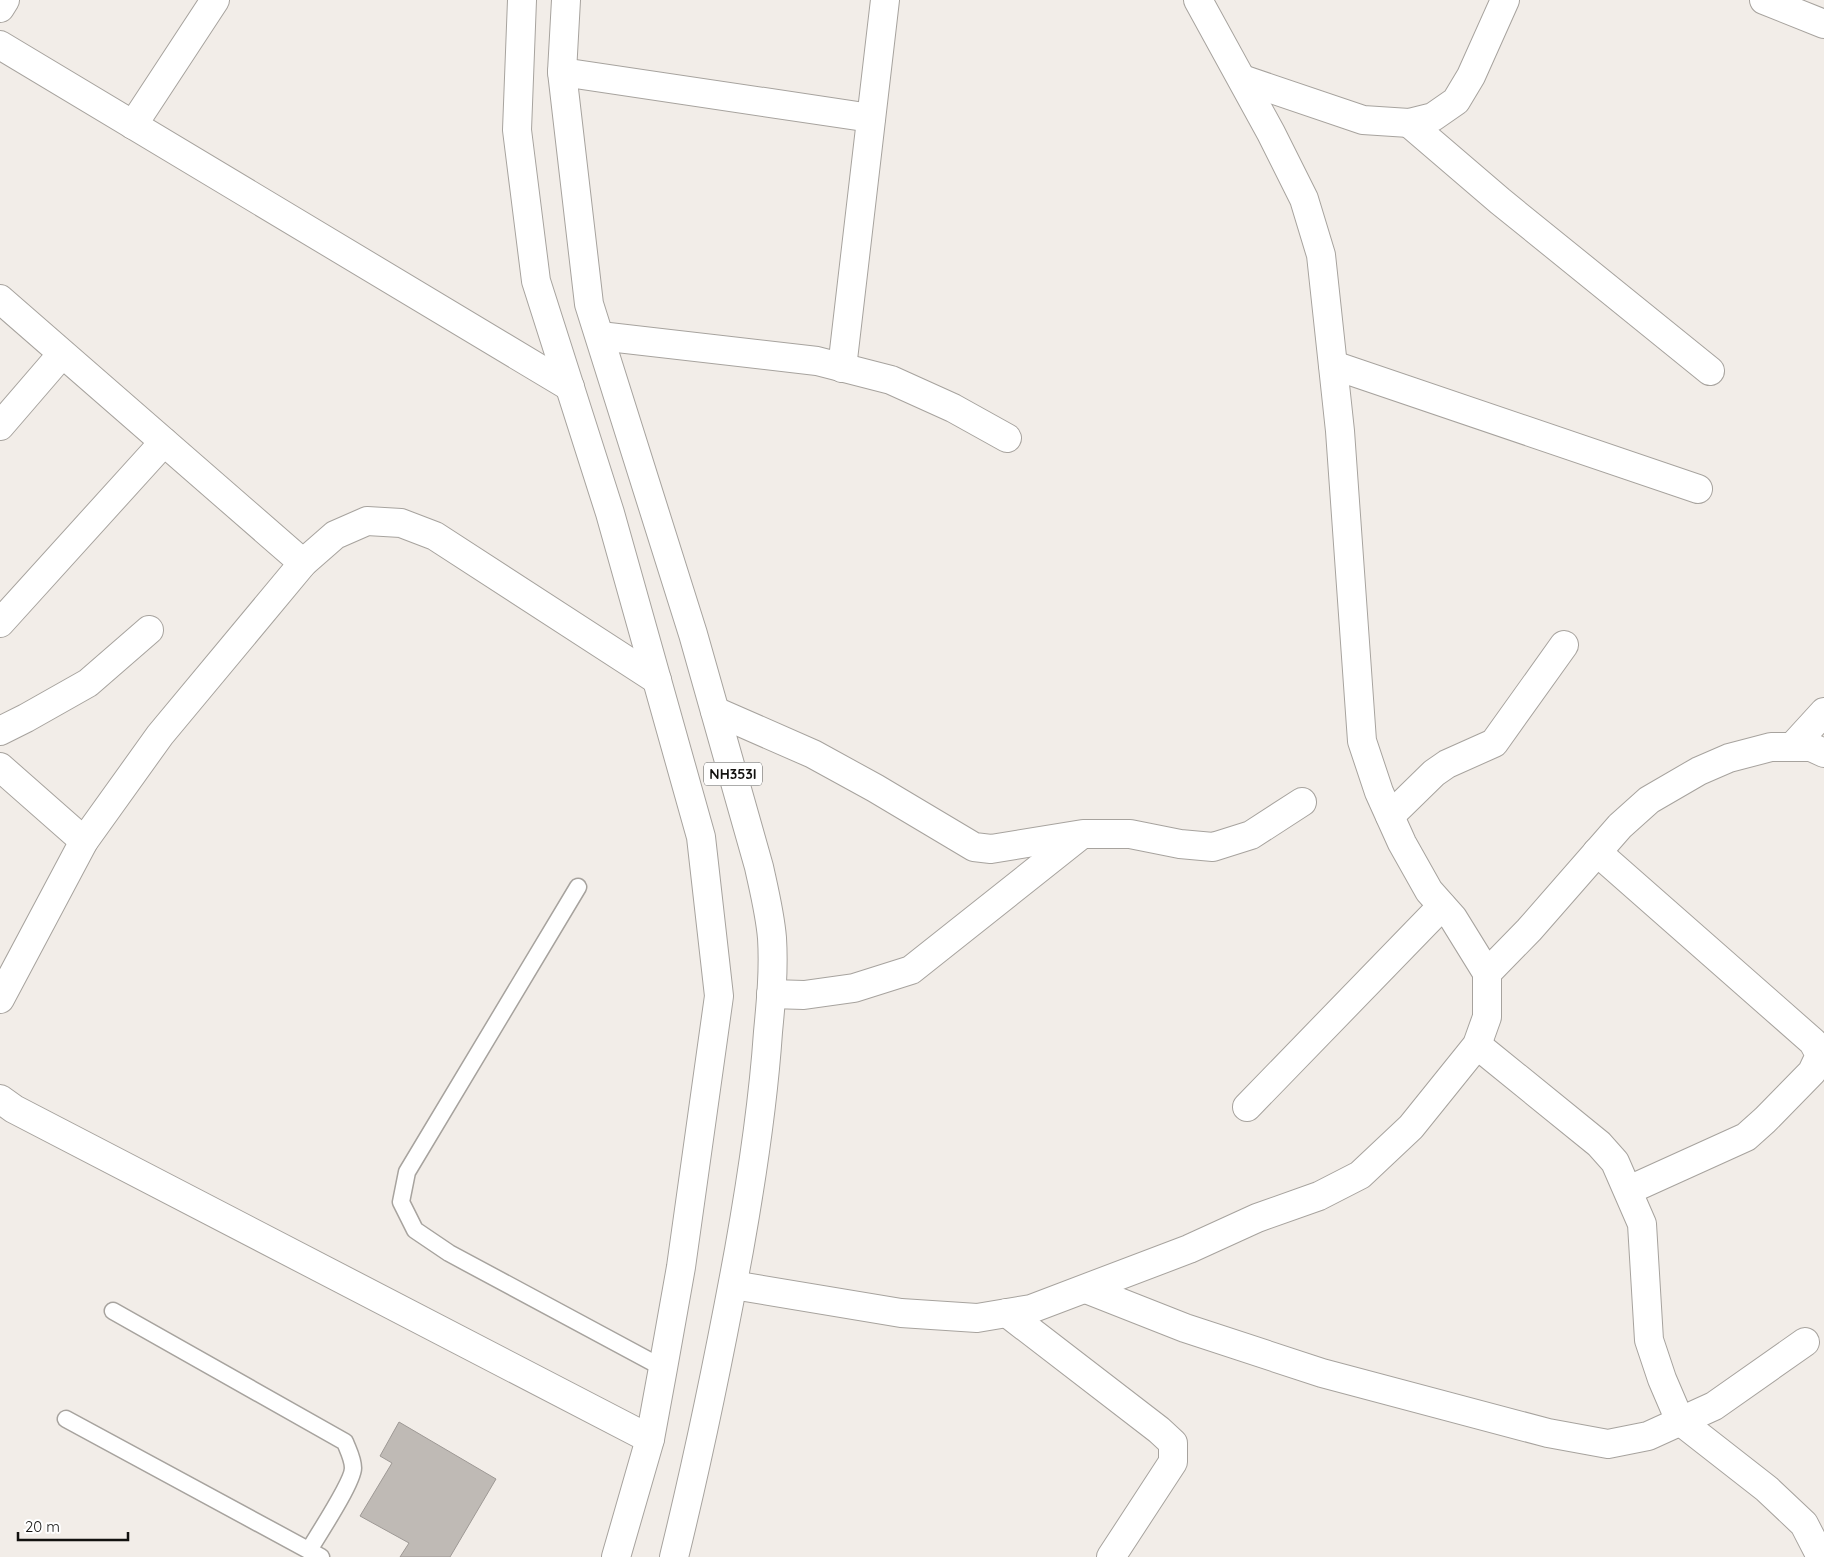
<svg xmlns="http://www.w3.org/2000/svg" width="1824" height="1557" font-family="Quicksand,sans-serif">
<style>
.building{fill:#bfbab5;stroke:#9e9995}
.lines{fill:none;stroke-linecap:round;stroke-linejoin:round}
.service-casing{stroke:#a7a39e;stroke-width:19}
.minor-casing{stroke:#a7a39e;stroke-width:30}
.trunk-casing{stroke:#a7a39e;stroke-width:30}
.service{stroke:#fff;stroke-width:16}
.minor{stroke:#fff;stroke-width:28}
.trunk{stroke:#fff;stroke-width:28}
.labels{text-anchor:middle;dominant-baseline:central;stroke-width:4;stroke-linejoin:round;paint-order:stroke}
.shield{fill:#fff;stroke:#595857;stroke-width:1}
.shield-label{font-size:14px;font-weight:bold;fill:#12110f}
</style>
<rect width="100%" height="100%" fill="#f2ede8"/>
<!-- building -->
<polygon class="building" points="399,1422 496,1479 450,1557 400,1557 409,1543 360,1516 392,1463 380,1456"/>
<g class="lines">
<!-- service casing -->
<g class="service-casing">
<g id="service">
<polyline points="578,887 407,1172 401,1202 415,1230 449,1253 663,1368"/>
<path d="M113,1311l232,131c3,8 8,17 8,26 0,14 -35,67 -44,82"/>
<polyline points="66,1419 321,1557"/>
</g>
</g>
<!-- minor casing -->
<g class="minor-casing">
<g id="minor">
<polyline points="1764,0 1824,24"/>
<polyline points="0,8 5,0"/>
<polyline points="0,45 570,387"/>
<polyline points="562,72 871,118"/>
<polyline points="1242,79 1363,120 1409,123 1433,117 1456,101 1471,76 1505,0"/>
<polyline points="1409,123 1500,201 1710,371"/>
<polyline points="133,125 215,0"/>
<polyline points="0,299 303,563"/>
<polyline points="600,336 817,361 891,380 953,408 1007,438"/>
<polyline points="1333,365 1698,489"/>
<polyline points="842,368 885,0"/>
<polyline points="0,426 62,354"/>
<polyline points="0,623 164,442"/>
<polyline points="715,711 813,754 875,788 974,847 991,849 1083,834 1130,834 1180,844 1213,847 1251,835 1302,802"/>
<polyline points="0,731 26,718 88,683 149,630"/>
<polyline points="1792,747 1824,712"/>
<polyline points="0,767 84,841"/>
<polyline points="1390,816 1434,773 1447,764 1494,743 1564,645"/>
<polyline points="1597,852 1813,1042 1820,1055 1812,1072 1765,1120 1746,1137 1629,1190"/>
<polyline points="1487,973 1529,930 1620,826 1649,800 1699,771 1729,758 1771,747 1811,747 1824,753"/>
<polyline points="771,994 804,995 854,988 911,970 1081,835"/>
<polyline points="0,999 84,841 160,735 303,563 335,535 367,521 401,523 435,536 657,680"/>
<polyline points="1477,1045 1599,1144 1615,1162 1642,1224 1649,1340 1662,1379 1680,1421 1767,1489 1804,1524 1821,1557"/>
<polyline points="0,1099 14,1109 650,1439"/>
<polyline points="1247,1107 1442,906"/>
<polyline points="733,1285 901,1313 977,1318 1031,1309 1189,1249 1257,1218 1319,1196 1360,1175 1411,1127 1477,1045 1487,1017 1487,973 1453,918 1429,891 1402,843 1379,792 1362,741 1340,431 1321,255 1304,199 1271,133 1198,0"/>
<polyline points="1086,1289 1185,1328 1322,1373 1548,1433 1608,1444 1648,1436 1714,1406 1805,1342"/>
<polyline points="1007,1313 1159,1430 1173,1443 1173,1462 1111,1557"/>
</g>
</g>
<!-- trunk casing -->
<g class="trunk-casing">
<g id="trunk">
<polyline points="522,0 517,130 536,281 610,513 701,837 719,996 681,1267 663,1368 650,1439 616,1557"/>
<path d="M566,0l-4,72 27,232 104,330 66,233c5,23 11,47 13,71 2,32 -1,63 -4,94 -5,74 -16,145 -29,218 -19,103 -40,205 -65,307"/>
</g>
</g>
<!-- service -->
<use href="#service" class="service"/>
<!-- minor -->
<use href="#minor" class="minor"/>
<!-- trunk -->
<use href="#trunk" class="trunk"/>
</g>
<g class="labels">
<!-- shield labels -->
<rect class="shield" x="704" y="762.5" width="58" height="23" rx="4"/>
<g class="shield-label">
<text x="733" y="774">NH353I</text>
</g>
</g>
<!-- scale -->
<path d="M18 1532v8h110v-8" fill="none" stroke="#12110f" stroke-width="2.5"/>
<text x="25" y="1532" font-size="15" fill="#12110f" stroke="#ffffff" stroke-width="4" paint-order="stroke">20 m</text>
</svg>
